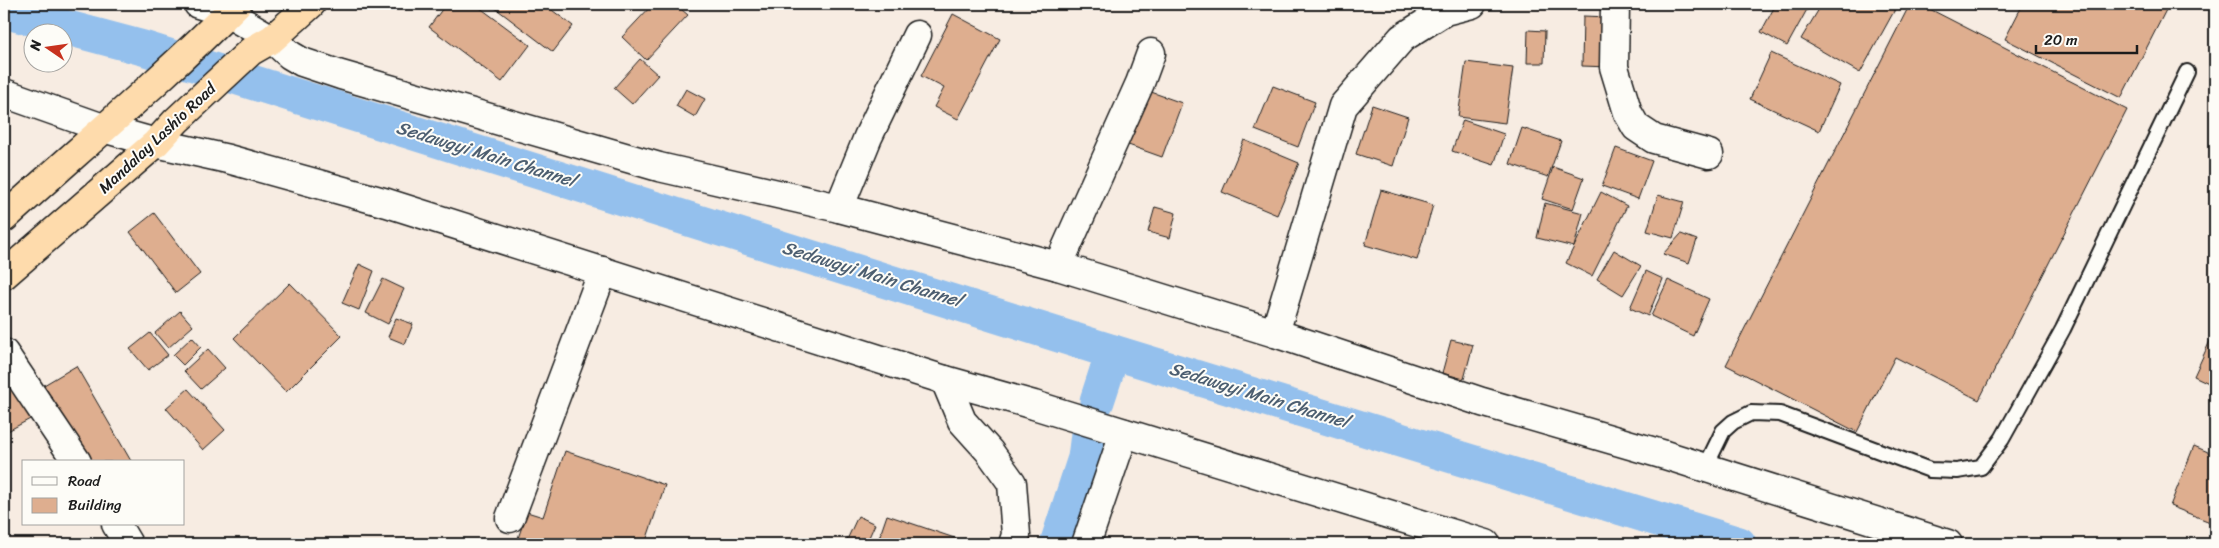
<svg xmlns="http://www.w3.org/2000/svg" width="2219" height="548" font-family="Sriracha,sans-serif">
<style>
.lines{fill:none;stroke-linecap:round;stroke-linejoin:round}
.canal{stroke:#94c0ed;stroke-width:35}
.building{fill:#deae8f;stroke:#1c1c1c}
.lane-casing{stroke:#1c1c1c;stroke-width:18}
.street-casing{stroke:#1c1c1c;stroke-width:31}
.secondary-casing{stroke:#1c1c1c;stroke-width:31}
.highway-casing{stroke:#1c1c1c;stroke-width:31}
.lane{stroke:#fdfcf7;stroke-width:14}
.street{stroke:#fdfcf7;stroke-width:28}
.secondary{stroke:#fdfcf7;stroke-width:28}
.highway{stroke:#fedbac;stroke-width:28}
.labels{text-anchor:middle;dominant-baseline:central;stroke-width:4;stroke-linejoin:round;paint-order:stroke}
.street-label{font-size:16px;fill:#1c1c1c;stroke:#fdfcf7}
.water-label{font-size:18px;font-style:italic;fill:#4c5e70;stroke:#fdfcf7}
</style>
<rect width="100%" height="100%" fill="#f7ece2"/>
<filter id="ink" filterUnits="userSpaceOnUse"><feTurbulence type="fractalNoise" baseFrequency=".02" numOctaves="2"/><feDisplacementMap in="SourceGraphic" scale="10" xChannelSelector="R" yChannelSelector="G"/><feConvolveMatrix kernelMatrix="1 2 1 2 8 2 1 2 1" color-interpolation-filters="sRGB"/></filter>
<g filter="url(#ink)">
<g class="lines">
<!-- canal -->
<g class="canal">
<polyline points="4,11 143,48 1113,352 1739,544"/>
<polyline points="1097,401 1113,352"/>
<polyline points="1057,544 1085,458 1088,434"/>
</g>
</g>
<!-- building -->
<g class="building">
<polygon points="446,4 475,4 530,45 502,82 429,27"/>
<polygon points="490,4 544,4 573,26 553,52"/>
<polygon points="653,4 675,4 688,15 646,60 622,37"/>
<polygon points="1776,4 1810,4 1787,46 1761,32"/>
<polygon points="1822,4 1898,4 1860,73 1801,39"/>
<polygon points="1910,4 1920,4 2127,110 1979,400 1895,357 1857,432 1726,365"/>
<polygon points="2023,4 2169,4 2121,98 2005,39"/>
<polygon points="953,14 1000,39 958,119 934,107 944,88 921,76"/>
<polygon points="1583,16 1610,17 1609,67 1582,66"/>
<polygon points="1528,30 1545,31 1544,63 1527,63"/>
<polygon points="1771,53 1840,85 1819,131 1750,99"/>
<polygon points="640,59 658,75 632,104 614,88"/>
<polygon points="1466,62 1513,68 1505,123 1458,117"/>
<polygon points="1273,86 1315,102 1298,147 1255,130"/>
<polygon points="1140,88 1182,103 1162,157 1120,142"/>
<polygon points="686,89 705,99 695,117 676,106"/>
<polygon points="1372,105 1408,117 1393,166 1356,154"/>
<polygon points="1463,120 1504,134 1494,165 1452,151"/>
<polygon points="1522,128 1561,141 1548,177 1510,164"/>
<polygon points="1244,140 1299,163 1277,215 1222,192"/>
<polygon points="1616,148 1652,161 1638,199 1602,186"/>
<polygon points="1553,167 1584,178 1573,209 1542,199"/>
<polygon points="1381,190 1433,205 1417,260 1365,245"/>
<polygon points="1601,192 1627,206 1592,276 1566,263"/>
<polygon points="1658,195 1684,202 1673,238 1647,231"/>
<polygon points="1545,203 1583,213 1574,247 1537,238"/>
<polygon points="1155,207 1176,213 1170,238 1148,232"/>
<polygon points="154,213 200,274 176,293 130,232"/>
<polygon points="1681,234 1697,240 1689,263 1663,254"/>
<polygon points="1614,250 1641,266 1623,295 1597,279"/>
<polygon points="359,264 374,271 359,310 342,303"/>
<polygon points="1646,271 1663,279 1648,316 1630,308"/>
<polygon points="383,279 404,289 388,324 366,313"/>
<polygon points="1668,280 1709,299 1693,336 1651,316"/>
<polygon points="290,283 342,336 286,392 234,338"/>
<polygon points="180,311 193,326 168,348 155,333"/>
<polygon points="396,318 413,324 405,344 388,337"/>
<polygon points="2215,330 2215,386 2194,376"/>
<polygon points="150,333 168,355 148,370 130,349"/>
<polygon points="192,337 201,347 183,365 173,355"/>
<polygon points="1451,340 1473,345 1464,379 1442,373"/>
<polygon points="208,349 225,368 201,389 184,371"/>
<polygon points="76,366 131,461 129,462 88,462 44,385"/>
<polygon points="15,385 32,418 4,433 4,391"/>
<polygon points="188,389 225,430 203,450 166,408"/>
<polygon points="2194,446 2215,455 2215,524 2170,506"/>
<polygon points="565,451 665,485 645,544 516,544 527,512 543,517"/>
<polygon points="887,515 972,544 877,544"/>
<polygon points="858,516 875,524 866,544 845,544"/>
</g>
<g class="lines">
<!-- lane casing -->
<g class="lane-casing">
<polyline id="lane" points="1705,468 1723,431 1733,422 1751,413 1780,414 1930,470 1957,471 1981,467 2002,439 2063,329 2187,72"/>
</g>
<!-- street casing -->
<g class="street-casing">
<g id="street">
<polyline points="198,4 227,13 272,39 290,55 302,62 341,75 659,167 839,208 1058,266 1275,333 1482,402 1665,455 1948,544"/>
<polyline points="1615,4 1614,67 1628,113 1636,127 1654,139 1709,154"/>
<polyline points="156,143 228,159 387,203 945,380 1034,405 1486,544"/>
<polyline points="839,208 868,137 917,35"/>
<polyline points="1058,266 1140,83 1151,53"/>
<polyline points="1275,333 1343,106 1402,38 1445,11 1472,4"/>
<polyline points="4,353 77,462"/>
<polyline points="945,380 962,421 989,451 1012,483 1016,535 1013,544"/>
<polyline points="510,518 603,271"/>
<polyline points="116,524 128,544"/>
<polyline points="1086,544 1124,433"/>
</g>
</g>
<!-- secondary casing -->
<g class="secondary-casing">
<polyline id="secondary" points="4,93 103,128 156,143"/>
</g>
<!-- highway casing -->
<g class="highway-casing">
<g id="highway">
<path d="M4,218c78,-71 159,-139 233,-214"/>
<polyline points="4,275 156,143 176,121 251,51 272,39 311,4"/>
</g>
</g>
<!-- lane -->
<use href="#lane" class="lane"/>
<!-- street -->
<use href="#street" class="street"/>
<!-- secondary -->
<use href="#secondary" class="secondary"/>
<!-- highway -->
<use href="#highway" class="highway"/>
</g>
</g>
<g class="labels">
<!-- street labels -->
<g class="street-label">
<text transform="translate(157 138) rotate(-43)">Mandalay Lashio Road</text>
</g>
<!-- water labels -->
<g class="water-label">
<text transform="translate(486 154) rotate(17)">Sedawgyi Main Channel</text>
<text transform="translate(872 274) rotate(17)">Sedawgyi Main Channel</text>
<text transform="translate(1259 395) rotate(17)">Sedawgyi Main Channel</text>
</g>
</g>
<!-- margin -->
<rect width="2219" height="548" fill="none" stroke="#fdfcf7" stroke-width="20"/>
<rect x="10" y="10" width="2199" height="528" fill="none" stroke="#1c1c1c" stroke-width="2" filter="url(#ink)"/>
<!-- legend -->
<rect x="22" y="460" width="162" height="65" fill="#fdfcf7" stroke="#a3a29f"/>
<rect x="32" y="477" width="25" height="8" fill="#fdfcf7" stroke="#a3a29f"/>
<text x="68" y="486" font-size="15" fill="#1c1c1c">Road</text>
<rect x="32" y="498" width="25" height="15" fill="#deae8f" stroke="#a3a29f"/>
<text x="68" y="510" font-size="15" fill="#1c1c1c">Building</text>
<!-- north arrow -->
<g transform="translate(48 48) rotate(283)"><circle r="24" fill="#fdfcf7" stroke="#a3a29f"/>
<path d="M0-4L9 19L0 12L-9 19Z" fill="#c8321e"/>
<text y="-8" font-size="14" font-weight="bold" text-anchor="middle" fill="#1c1c1c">N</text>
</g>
<!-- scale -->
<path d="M2036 45v8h101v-8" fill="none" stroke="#1c1c1c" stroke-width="2.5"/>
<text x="2044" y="45" font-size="15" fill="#1c1c1c" stroke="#fdfcf7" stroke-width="4" paint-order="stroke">20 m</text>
</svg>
